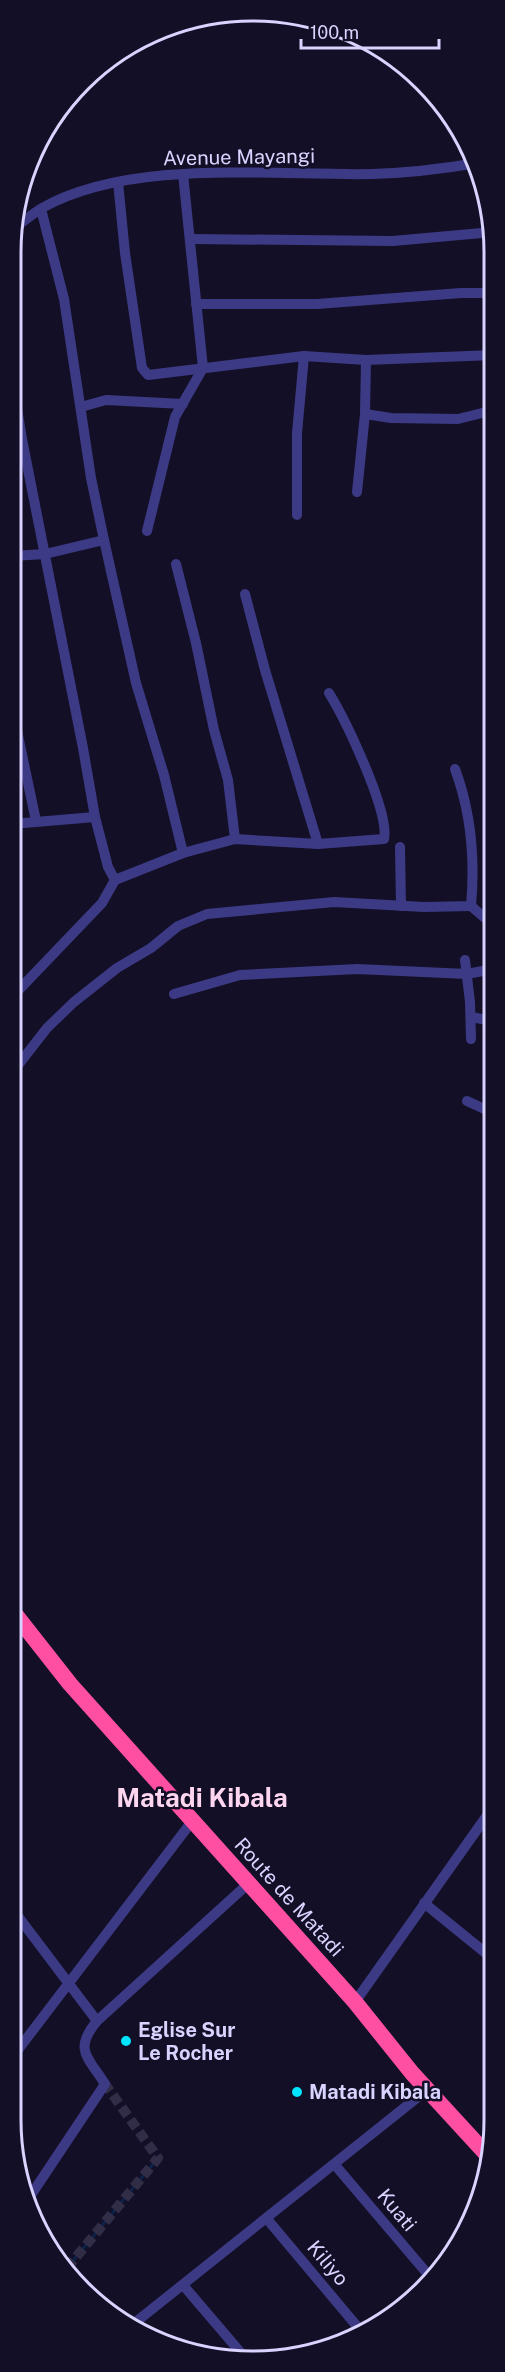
<svg xmlns="http://www.w3.org/2000/svg" width="505" height="2372" font-family="'Public Sans',sans-serif">
<style>
.lines{fill:none;stroke-linecap:round;stroke-linejoin:round}
.stream{stroke:#0c2248;stroke-width:3}
.minor-tunnel{stroke:#312d47;stroke-width:10;stroke-dasharray:10 5;stroke-linecap:butt}
.minor{stroke:#3d3a85;stroke-width:10}
.highway{stroke:#ff4fa3;stroke-width:16}
.poi-dot{fill:#00e5ff;stroke:#130f26;stroke-width:2}
.labels{text-anchor:middle;dominant-baseline:central;stroke-width:5;stroke-linejoin:round;paint-order:stroke}
.street-label{font-size:20px;fill:#d9d4ff;stroke:#130f26}
.poi-label{font-size:20px;font-weight:bold;fill:#d9d4ff;stroke:#130f26;text-anchor:start}
.district-label{font-size:26px;font-weight:bold;fill:#ffd6f0;stroke:#130f26}
.rim{fill:none;stroke:#d9d4ff;stroke-width:3}
</style>
<rect width="100%" height="100%" fill="#130f26"/>
<g class="lines">
<!-- stream -->
<polyline class="stream" points="67,2268 158,2158"/>
<!-- minor-tunnel -->
<polyline class="minor-tunnel" points="67,2268 158,2158 105,2084"/>
<!-- minor -->
<g class="minor">
<polyline points="118,182 125,253 142,368 148,375 304,356 366,360 494,355"/>
<polyline points="41,209 64,299 91,478 104,540 136,683 164,775 183,853"/>
<path d="M13,229c9,-6 19,-15 29,-21 90,-50 229,-32 330,-34 35,-1 70,-5 105,-11"/>
<polyline points="191,239 393,241 493,232"/>
<polyline points="196,304 317,304 461,293 494,293"/>
<polyline points="12,378 22,439 83,748 95,817 108,867 115,880"/>
<polyline points="81,407 106,400 183,404"/>
<polyline points="365,414 391,418 458,419 494,410"/>
<polyline points="357,492 365,414 366,360"/>
<polyline points="297,515 297,433 304,356"/>
<polyline points="147,531 175,417 203,368 183,174"/>
<polyline points="12,556 45,554 104,540"/>
<polyline points="176,564 196,643 214,730 228,780 235,839"/>
<polyline points="245,594 265,670 318,844"/>
<polyline points="488,703 494,709"/>
<polyline points="12,707 36,821"/>
<polyline points="12,824 95,817"/>
<polyline points="400,847 401,906"/>
<polyline points="471,906 493,925"/>
<polyline points="465,960 470,1002 471,1039"/>
<polyline points="174,994 240,975 357,969 467,974 493,969"/>
<path d="M12,997l90,-94 13,-23 68,-27 52,-14 83,5 66,-5c6,-27 -39,-120 -55,-146"/>
<polyline points="471,1017 493,1021"/>
<path d="M12,1073l35,-45 27,-26 43,-34 34,-20 27,-22 29,-12 127,-12 90,5 47,-1c4,-45 0,-94 -16,-137"/>
<polyline points="467,1101 493,1113"/>
<polyline points="11,1634 20,1623"/>
<polyline points="424,1903 493,1959"/>
<polyline points="11,1907 97,2021"/>
<polyline points="355,2002 493,1807"/>
<polyline points="11,2059 193,1820"/>
<polyline points="481,2147 492,2137"/>
<polyline points="335,2165 431,2278"/>
<path d="M27,2201l78,-117c-17,-27 -32,-34 -8,-63l152,-138"/>
<polyline points="267,2219 361,2331"/>
<polyline points="183,2285 247,2360"/>
<polyline points="132,2325 428,2089"/>
</g>
<!-- highway -->
<polyline class="highway" points="11,1609 70,1684 355,2002 412,2073 490,2158"/>
</g>
<!-- markers -->
<g class="poi-dot">
<circle cx="126" cy="2041" r="6"/>
<circle cx="297" cy="2092" r="6"/>
</g>
<g class="labels">
<!-- street labels -->
<g class="street-label">
<text transform="translate(239 157) rotate(-1)">Avenue Mayangi</text>
<text transform="translate(289 1897) rotate(48)">Route de Matadi</text>
<text transform="translate(397 2210) rotate(50)">Kuati</text>
<text transform="translate(328 2263) rotate(50)">Kiliyo</text>
</g>
<!-- poi labels -->
<g class="poi-label">
<text x="138" y="2030">Eglise Sur<tspan x="138" dy="23">Le Rocher</tspan></text>
<text x="309" y="2092">Matadi Kibala</text>
</g>
<!-- district labels -->
<g class="district-label">
<text x="202" y="1797">Matadi Kibala</text>
</g>
</g>
<!-- crop -->
<path d="M0 0H505V2372H0ZM252 21H253A231 231 0 0 1 484 252V2120A231 231 0 0 1 253 2351H252A231 231 0 0 1 21 2120V252A231 231 0 0 1 252 21Z" fill="#130f26" fill-rule="evenodd"/>
<path class="rim" d="M252 21H253A231 231 0 0 1 484 252V2120A231 231 0 0 1 253 2351H252A231 231 0 0 1 21 2120V252A231 231 0 0 1 252 21Z"/>
<!-- scale -->
<path d="M301 39v9h138v-9" fill="none" stroke="#d9d4ff" stroke-width="3"/>
<text x="310" y="39" font-size="18" fill="#d9d4ff" stroke="#130f26" stroke-width="4.5" paint-order="stroke">100 m</text>
</svg>
